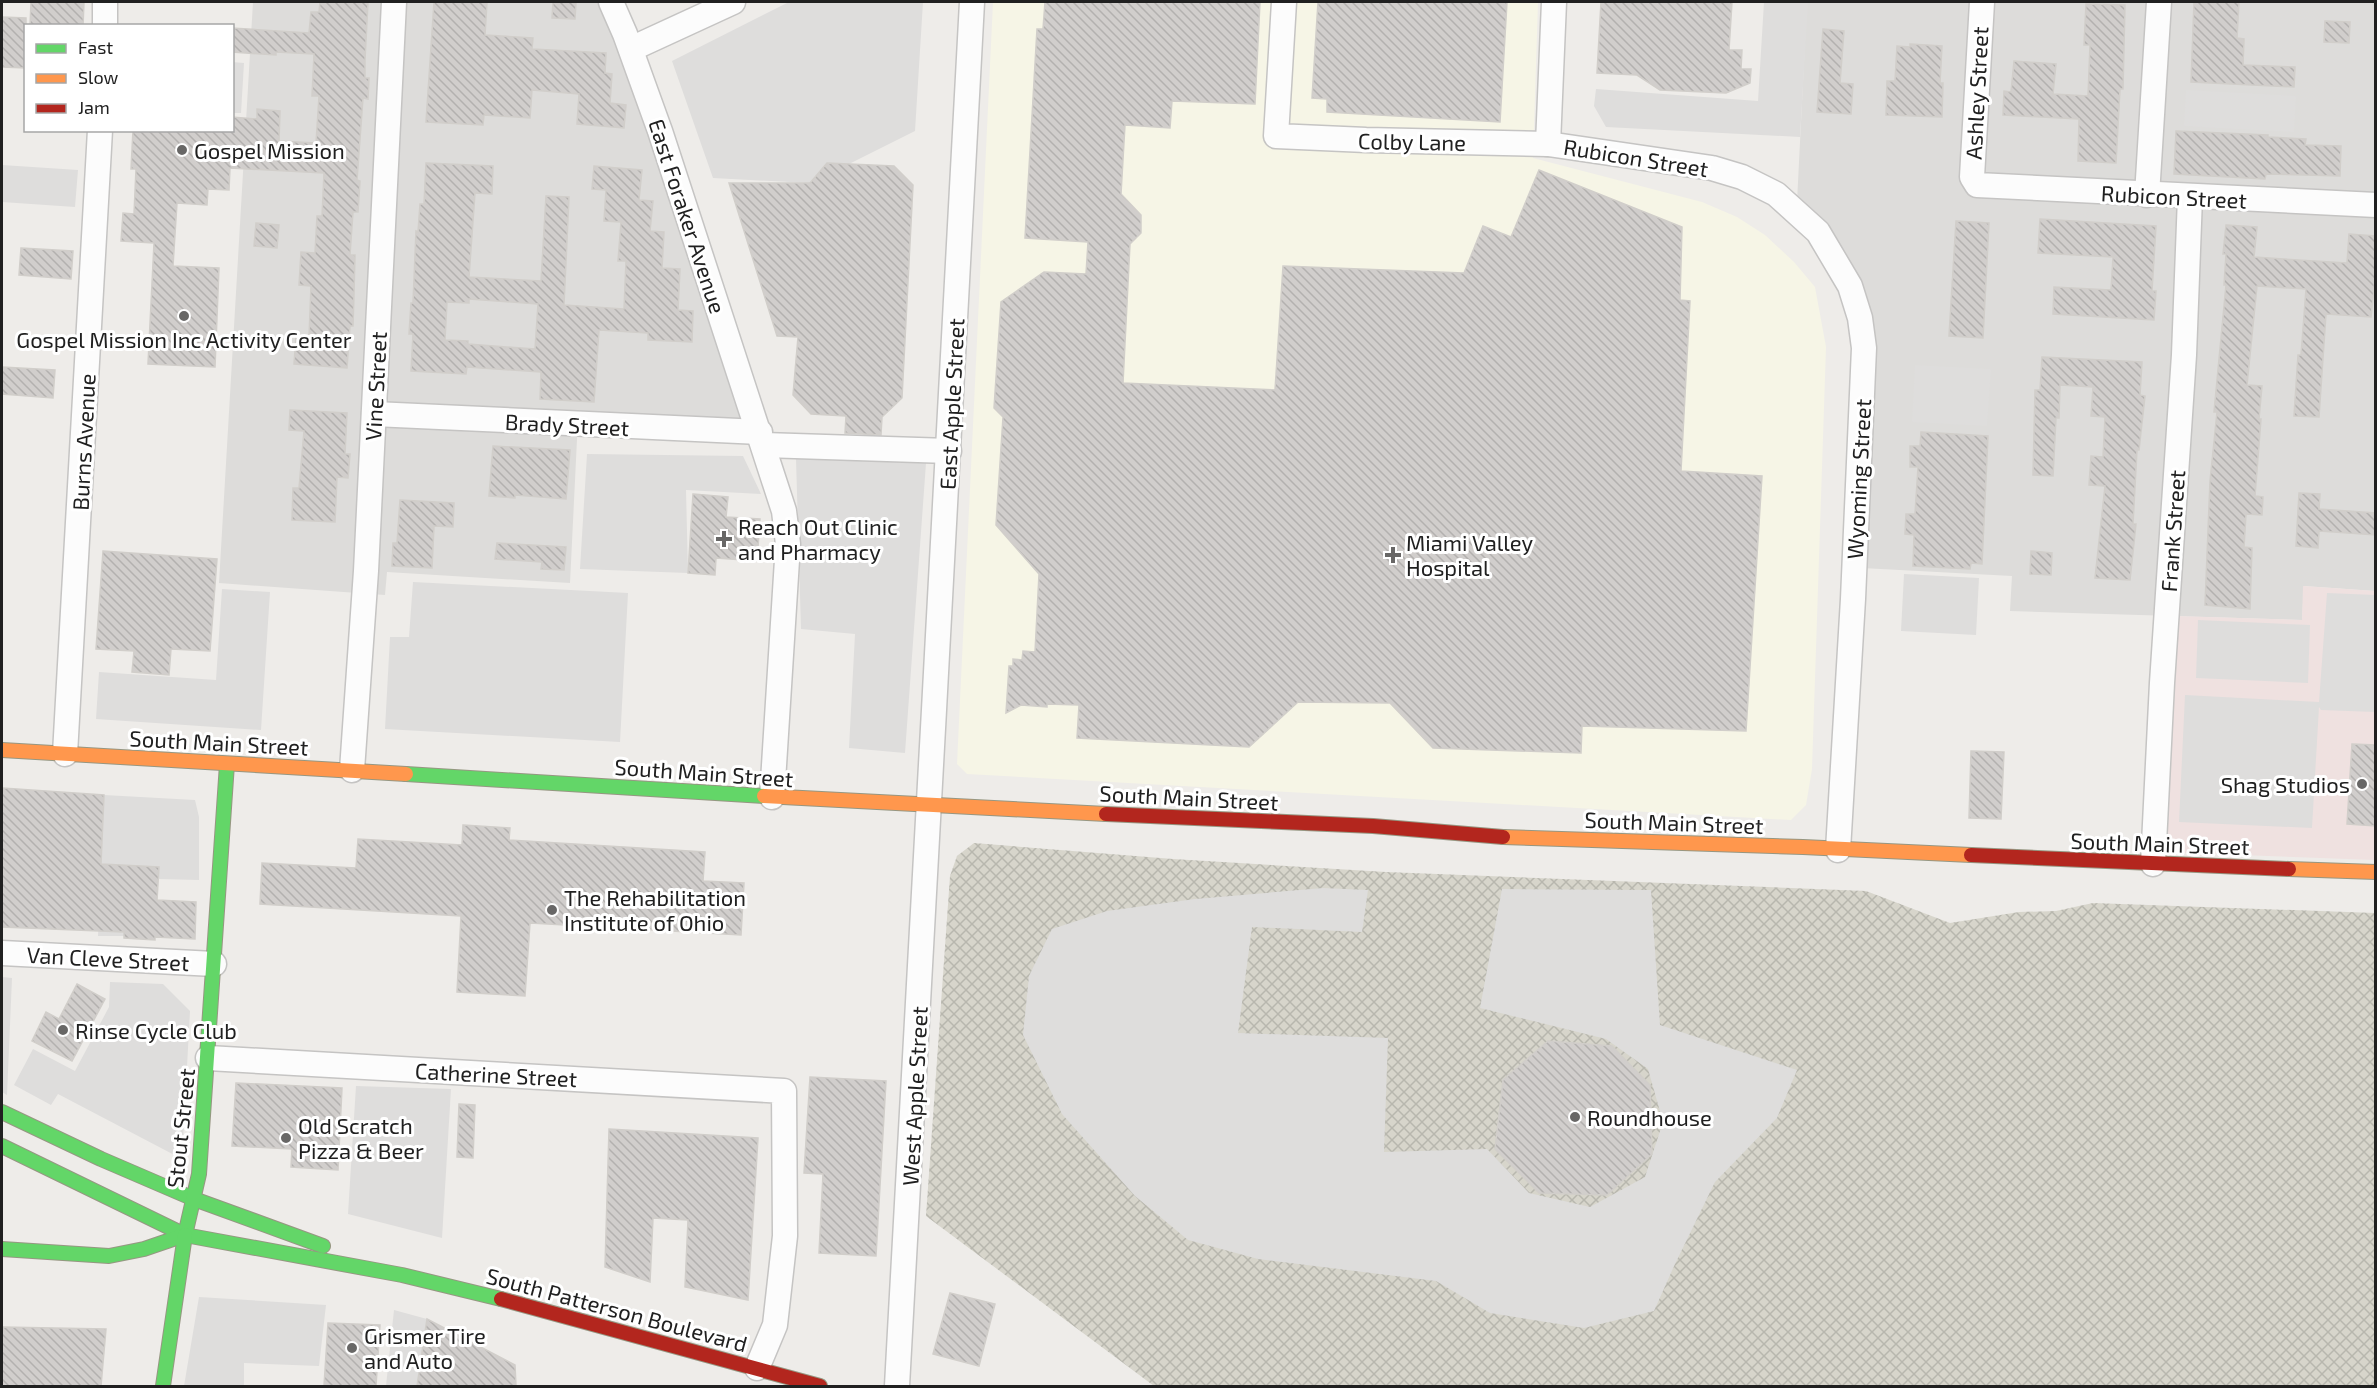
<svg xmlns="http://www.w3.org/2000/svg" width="2377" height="1388" font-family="'Exo 2',sans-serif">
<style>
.residential{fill:#dddcda}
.commercial{fill:#efe1e0}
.education{fill:#f6f5e6}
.construction{fill:url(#construction-cross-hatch)}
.parking{fill:#dedddc}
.building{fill:url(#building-back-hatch);stroke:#d1ceca;stroke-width:1.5;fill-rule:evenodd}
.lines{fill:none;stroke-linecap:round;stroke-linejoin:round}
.street-casing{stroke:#c5c4c3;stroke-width:27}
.fast-casing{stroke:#969782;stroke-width:16}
.slow-casing{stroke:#969782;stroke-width:16}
.jam-casing{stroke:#969782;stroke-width:16}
.street{stroke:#fcfcfc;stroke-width:24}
.fast{stroke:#63d668;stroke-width:14}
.slow{stroke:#ff974d;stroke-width:14}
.jam{stroke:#b3261e;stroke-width:14}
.poi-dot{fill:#686766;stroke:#fff;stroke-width:2}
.labels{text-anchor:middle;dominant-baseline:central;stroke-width:6;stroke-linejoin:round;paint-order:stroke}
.street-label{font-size:22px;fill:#202020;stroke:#fff}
.poi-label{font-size:22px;fill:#202020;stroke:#fff;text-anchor:start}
</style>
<defs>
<pattern id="construction-cross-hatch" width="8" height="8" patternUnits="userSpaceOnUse" patternTransform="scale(1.5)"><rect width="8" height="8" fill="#d7d5cb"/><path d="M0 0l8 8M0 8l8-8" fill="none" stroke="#b8b7ae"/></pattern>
<pattern id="building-back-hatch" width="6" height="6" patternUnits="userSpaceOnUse" patternTransform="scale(1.5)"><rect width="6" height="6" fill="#d1cecc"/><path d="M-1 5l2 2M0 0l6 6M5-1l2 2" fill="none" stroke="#b3b1af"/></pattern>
</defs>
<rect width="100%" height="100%" fill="#eeece9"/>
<!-- residential -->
<g class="residential">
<polygon points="253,2 603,2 752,427 578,419 570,583 387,572 385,595 219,583"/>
<polygon points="1807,2 2375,2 2375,591 2304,586 2302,620 2010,611 2012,576 1862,568 1871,354 1797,202"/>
</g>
<!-- commercial -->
<polygon class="commercial" points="2303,586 2375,591 2375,860 2162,852 2175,616 2302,620"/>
<!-- education -->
<polygon class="education" points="993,2 1538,2 1533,158 1702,202 1737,217 1765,235 1794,262 1815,287 1826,347 1812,769 1806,805 1791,820 967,774 957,764"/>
<!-- construction -->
<polygon class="construction" points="974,843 1173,859 1386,872 1866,891 1950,923 2019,912 2056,911 2093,903 2375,913 2375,1386 1154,1386 926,1216 950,876 957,856"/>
<!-- parking -->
<g class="parking">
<polygon points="789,2 923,2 915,131 849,164 827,163 810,183 713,178 672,61"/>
<polygon points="1764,2 1808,2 1800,137 1606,127 1594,106 1596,89 1758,101"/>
<polygon points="232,62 244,63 241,113 233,113"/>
<polygon points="2186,90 2296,96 2294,132 2184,126"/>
<polygon points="2,165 78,170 75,207 2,202"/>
<polygon points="1915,365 1991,369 1987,426 1912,422"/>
<polygon points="587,454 743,456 761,494 686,490 688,573 580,569"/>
<polygon points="796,459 926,463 905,753 849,748 855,634 801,629"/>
<polygon points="1904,574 1979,578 1976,635 1901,631"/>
<polygon points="413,582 628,593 620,742 385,729 390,637 409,637"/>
<polygon points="222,589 270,592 261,730 96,719 99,672 216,680"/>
<polygon points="2327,593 2375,595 2375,712 2321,710 2319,707 2312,828 2179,822 2185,695 2319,702"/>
<polygon points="2198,620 2310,625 2308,683 2196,678"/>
<polygon points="104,795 195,800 199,817 199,880 158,879 128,866 124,936 98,936"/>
<polygon points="1323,888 1368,890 1362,932 1252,927 1238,1033 1388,1038 1384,1152 1487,1149 1529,1193 1590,1207 1645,1177 1663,1122 1648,1069 1606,1039 1480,1008 1502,889 1651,890 1660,1025 1797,1070 1777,1118 1715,1182 1675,1264 1654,1311 1584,1328 1490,1313 1436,1281 1258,1259 1188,1240 1135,1196 1062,1114 1023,1035 1029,976 1052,929 1107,911 1195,899"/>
<polygon points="2,977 12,978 7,1095 2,1092"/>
<polygon points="110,982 163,984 190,1011 182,1159 58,1094 51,1105 14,1085 33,1049 75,1071 109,1007"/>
<polygon points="356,1086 451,1089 442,1238 348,1214"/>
<polygon points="199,1297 326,1305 319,1366 244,1363 244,1386 184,1386"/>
<polygon points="394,1310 427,1319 417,1386 386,1386"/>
</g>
<!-- building -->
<g class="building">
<polygon points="31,2 84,2 83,26 30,26"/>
<polygon points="320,2 368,2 365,60 365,78 369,78 368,99 363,98 357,180 360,181 358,212 353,212 350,255 355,255 354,294 353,326 350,326 347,368 294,364 296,336 309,337 311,286 299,285 301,252 315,253 317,216 322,216 324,173 230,168 229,190 208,189 207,205 177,203 173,266 219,268 215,367 148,364 154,243 121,241 123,213 134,214 136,169 131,169 133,130 232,130 232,117 257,119 257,109 280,111 279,141 316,143 319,96 312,96 314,54 276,52 276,55 232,52 232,28 309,33 311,12 319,12"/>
<polygon points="434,2 487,2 485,35 533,38 532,49 606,53 605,73 612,74 610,103 626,105 624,128 577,124 579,94 532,90 530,118 484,115 483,125 426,122"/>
<polygon points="553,2 576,2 575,19 552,18"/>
<polygon points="1045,2 1260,2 1255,104 1172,101 1170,128 1125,125 1121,194 1141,215 1141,233 1130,244 1123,383 1275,390 1283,266 1464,273 1483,226 1511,237 1539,170 1682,227 1680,300 1690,301 1681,471 1762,476 1746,731 1582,726 1581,753 1433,748 1390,703 1298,702 1249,747 1077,738 1079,705 1047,704 1047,707 1021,705 1006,713 1009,666 1013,666 1013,659 1022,660 1023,651 1035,652 1039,574 996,525 1003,417 994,408 1001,302 1044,272 1086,274 1088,242 1025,238 1037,29 1043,29"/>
<polygon points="1318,2 1507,2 1500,122 1327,112 1327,99 1312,98"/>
<polygon points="1601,2 1732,2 1729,50 1742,50 1741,69 1751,69 1750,83 1726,93 1660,90 1637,75 1597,73"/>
<polygon points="2194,2 2239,2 2237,38 2244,39 2243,65 2295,67 2294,87 2191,82"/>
<polygon points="2086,4 2125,5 2123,89 2120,89 2116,163 2078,161 2079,119 2003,115 2004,91 2011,92 2014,61 2056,64 2053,94 2088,96 2090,45 2084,45"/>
<polygon points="2,17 26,18 26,68 2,67"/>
<polygon points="2325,21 2350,22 2349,43 2324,42"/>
<polygon points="1823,29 1844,31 1840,83 1853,84 1851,114 1817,112"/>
<polygon points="1910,44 1942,46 1940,83 1943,83 1942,117 1886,115 1887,81 1895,81 1897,46 1910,47"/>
<polygon points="2176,131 2268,135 2268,137 2306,139 2305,145 2341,146 2340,176 2266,174 2265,179 2174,174"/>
<path d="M426,163l67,3 -1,28 -17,-1 -6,84 72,4 5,-85 23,1 -5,108 60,4 2,-48h-8l3,-39 -17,-1 2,-31 -14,-1 2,-23 48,4 -3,30 14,1 -3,30 14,1 -2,36 18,1 -2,41 15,1 -1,31 -44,-2v-7l-49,-3 -5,72 -54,-3 1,-27 -74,-5 -1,7 -55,-3 2,-37h-4l2,-31h2l3,-72 2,1 2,-28h4zM469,299l69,5 -3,45 -67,-5v-3l-23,-1 2,-38 22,1z"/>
<polygon points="827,163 894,166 913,185 902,398 882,417 881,435 845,433 846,416 811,414 793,395 798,337 777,336 729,183 810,183"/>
<polygon points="2040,219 2156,226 2152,291 2156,291 2154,320 2053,314 2054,287 2111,290 2113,257 2038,253"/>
<polygon points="1956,221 1989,223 1983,338 1949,336"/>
<polygon points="256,223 279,225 277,248 254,246"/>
<polygon points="2226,225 2257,227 2254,257 2284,259 2347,263 2349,234 2376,236 2376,269 2371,317 2326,314 2319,417 2294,416 2298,355 2301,355 2306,289 2257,286 2247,385 2262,386 2259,419 2261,419 2255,496 2263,497 2262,515 2246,514 2244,547 2252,548 2250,609 2205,605 2210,481 2217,412 2214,412 2226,285 2224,285 2226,254 2223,254"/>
<polygon points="21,248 73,251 71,279 19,275"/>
<polygon points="2042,357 2142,362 2140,395 2145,396 2139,450 2137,450 2133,524 2136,524 2130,580 2095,578 2105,486 2089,485 2091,456 2103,457 2105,417 2091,416 2093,387 2060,385 2059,418 2056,418 2053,476 2033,475 2035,390 2040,390"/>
<polygon points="2,367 55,370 53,398 2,394"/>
<polygon points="290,410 347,413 345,454 350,454 348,478 337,477 335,522 292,520 293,488 299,488 304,431 289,430"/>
<polygon points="1921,432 1988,436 1982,564 1971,563 1970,569 1913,566 1914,535 1905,534 1906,514 1915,514 1918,467 1910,467 1910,446 1920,446"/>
<polygon points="493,446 570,450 566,499 515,495 515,498 489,496"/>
<polygon points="2299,493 2320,494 2319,509 2376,513 2376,535 2319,531 2318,548 2296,546"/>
<polygon points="693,494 728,497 726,517 760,519 757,561 716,558 715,575 688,573"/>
<polygon points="400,500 454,503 453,527 434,526 432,568 392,566 393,543 397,543"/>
<polygon points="497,543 566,547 564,570 541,569 542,562 495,559"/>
<polygon points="103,551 217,559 210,651 171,649 169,675 132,672 134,651 96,649"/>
<polygon points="2031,551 2052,553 2051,575 2030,574"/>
<polygon points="2352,744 2376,745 2376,826 2347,824"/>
<polygon points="1971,751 2004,752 2001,819 1969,818"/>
<polygon points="2,788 104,795 101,864 159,867 157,900 196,902 195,939 155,937 155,940 124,938 124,932 2,927"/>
<polygon points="463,825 510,828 509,840 705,852 703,881 744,883 741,935 530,923 525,996 457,992 461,916 260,904 262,863 356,868 358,839 462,845"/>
<polygon points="77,984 105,999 72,1061 32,1041 46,1012 59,1019"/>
<polygon points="1548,1041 1612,1046 1650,1085 1652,1154 1607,1195 1539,1193 1495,1149 1503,1080"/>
<polygon points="810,1077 886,1081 876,1256 819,1253 823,1174 804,1173"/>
<polygon points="236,1083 342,1088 338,1170 291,1167 292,1149 232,1146"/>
<polygon points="459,1104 475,1105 473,1158 457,1157"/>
<polygon points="609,1129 758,1138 748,1300 685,1287 688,1220 653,1218 650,1282 605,1267"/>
<polygon points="950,1293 995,1304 979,1366 933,1354"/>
<polygon points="427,1319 515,1365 516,1386 417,1386"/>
<polygon points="328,1323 380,1325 376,1386 324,1386"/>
<polygon points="2,1327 106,1329 101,1386 2,1386"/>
</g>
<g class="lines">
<!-- street casing -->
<g class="street-casing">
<g id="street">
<polyline points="105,2 105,26"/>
<polyline points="611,2 625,34 660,131 784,511 788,544 772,797"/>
<polyline points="1284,2 1276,136 1366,140 1548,144 1712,168 1742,177 1776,194 1818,232 1850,286 1860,318 1864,348 1853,599 1838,850"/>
<polyline points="1982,2 1972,177 1977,185 2376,205"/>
<polyline points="631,49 733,2"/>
<polyline points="1548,144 1554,2"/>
<polyline points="2147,195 2159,2"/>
<polyline points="374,414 760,432"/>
<polyline points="764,445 949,451"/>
<polyline points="65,754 100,130"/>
<polyline points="352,770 366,571 394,2"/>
<polyline points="2153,864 2162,683 2184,355 2190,197"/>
<polyline points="2,953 214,964"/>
<polyline points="208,1058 784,1091 785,1236 775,1325 757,1368"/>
<path d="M897,1386c25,-461 51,-923 75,-1384"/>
</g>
</g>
<!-- fast casing -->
<g class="fast-casing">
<g id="fast">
<polyline points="406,774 764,796"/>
<polyline points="2,1112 101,1159 194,1199 323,1246"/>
<polyline points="2,1146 185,1235 402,1275 501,1299"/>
<polyline points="185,1235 199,1174 227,764"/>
<polyline points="2,1249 109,1256 144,1249 185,1235"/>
<polyline points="163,1386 185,1235"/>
</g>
</g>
<!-- slow casing -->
<g class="slow-casing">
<g id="slow">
<polyline points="2,750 406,774"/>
<polyline points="764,796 1106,814"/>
<polyline points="1503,837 1803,847 1971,855"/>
<polyline points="2289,869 2376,872"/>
</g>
</g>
<!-- jam casing -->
<g class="jam-casing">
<g id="jam">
<polyline points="1106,814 1373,826 1503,837"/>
<polyline points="1971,855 2289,869"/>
<polyline points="501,1299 820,1386"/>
</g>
</g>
<!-- street -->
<use href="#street" class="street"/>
<!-- fast -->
<use href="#fast" class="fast"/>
<!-- slow -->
<use href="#slow" class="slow"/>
<!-- jam -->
<use href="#jam" class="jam"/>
</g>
<!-- markers -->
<g class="poi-dot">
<circle cx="182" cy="150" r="6"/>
<circle cx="184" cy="316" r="6"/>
<path d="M721 530h6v6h6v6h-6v6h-6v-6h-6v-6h6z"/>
<path d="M1390 546h6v6h6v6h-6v6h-6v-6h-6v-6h6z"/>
<circle cx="2362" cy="784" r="6"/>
<circle cx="552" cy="910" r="6"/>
<circle cx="63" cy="1030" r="6"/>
<circle cx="1575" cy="1117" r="6"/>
<circle cx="286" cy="1138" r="6"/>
<circle cx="352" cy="1348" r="6"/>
</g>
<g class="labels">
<!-- street labels -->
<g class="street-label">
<text transform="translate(1976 93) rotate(-87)">Ashley Street</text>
<text transform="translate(1412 141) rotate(1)">Colby Lane</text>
<text transform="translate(1636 157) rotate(9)">Rubicon Street</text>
<text transform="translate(2174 196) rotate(3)">Rubicon Street</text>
<text transform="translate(688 216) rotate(72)">East Foraker Avenue</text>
<text transform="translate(375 386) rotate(-87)">Vine Street</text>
<text transform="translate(951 404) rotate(-87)">East Apple Street</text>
<text transform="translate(567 424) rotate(3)">Brady Street</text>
<text transform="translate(83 442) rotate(-87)">Burns Avenue</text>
<text transform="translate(1858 479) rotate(-87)">Wyoming Street</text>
<text transform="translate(2172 531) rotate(-86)">Frank Street</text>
<text transform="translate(219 742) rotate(3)">South Main Street</text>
<text transform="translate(704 772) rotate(4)">South Main Street</text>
<text transform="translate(1189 797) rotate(3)">South Main Street</text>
<text transform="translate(1674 822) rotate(2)">South Main Street</text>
<text transform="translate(2160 843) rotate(2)">South Main Street</text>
<text transform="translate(108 958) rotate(3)">Van Cleve Street</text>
<text transform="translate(496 1074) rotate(3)">Catherine Street</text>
<text transform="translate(914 1096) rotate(-87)">West Apple Street</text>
<text transform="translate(180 1128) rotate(-84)">Stout Street</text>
<text transform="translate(617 1309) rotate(15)">South Patterson Boulevard</text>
</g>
<!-- poi labels -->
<g class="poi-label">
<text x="194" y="150">Gospel Mission</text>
<text x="184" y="339" text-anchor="middle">Gospel Mission Inc Activity Center</text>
<text x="738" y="526">Reach Out Clinic<tspan x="738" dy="25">and Pharmacy</tspan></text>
<text x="1406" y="542">Miami Valley<tspan x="1406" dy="25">Hospital</tspan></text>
<text x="2350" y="784" text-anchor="end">Shag Studios</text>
<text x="564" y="897">The Rehabilitation<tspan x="564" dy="25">Institute of Ohio</tspan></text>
<text x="75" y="1030">Rinse Cycle Club</text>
<text x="1587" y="1117">Roundhouse</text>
<text x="298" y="1125">Old Scratch<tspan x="298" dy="25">Pizza &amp; Beer</tspan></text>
<text x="364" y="1335">Grismer Tire<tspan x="364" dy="25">and Auto</tspan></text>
</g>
</g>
<!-- border -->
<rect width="2377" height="1388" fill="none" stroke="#202020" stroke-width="6"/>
<!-- legend -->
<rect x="24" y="24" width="210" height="108" fill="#ffffff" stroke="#a6a6a6" stroke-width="1.5"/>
<rect x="36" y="44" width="30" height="9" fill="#63d668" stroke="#a6a6a6" stroke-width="1.5"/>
<text x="78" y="54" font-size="18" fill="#202020">Fast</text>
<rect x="36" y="74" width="30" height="9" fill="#ff974d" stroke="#a6a6a6" stroke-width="1.5"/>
<text x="78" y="84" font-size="18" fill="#202020">Slow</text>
<rect x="36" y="104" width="30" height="9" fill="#b3261e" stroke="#a6a6a6" stroke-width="1.5"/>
<text x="78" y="114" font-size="18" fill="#202020">Jam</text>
</svg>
